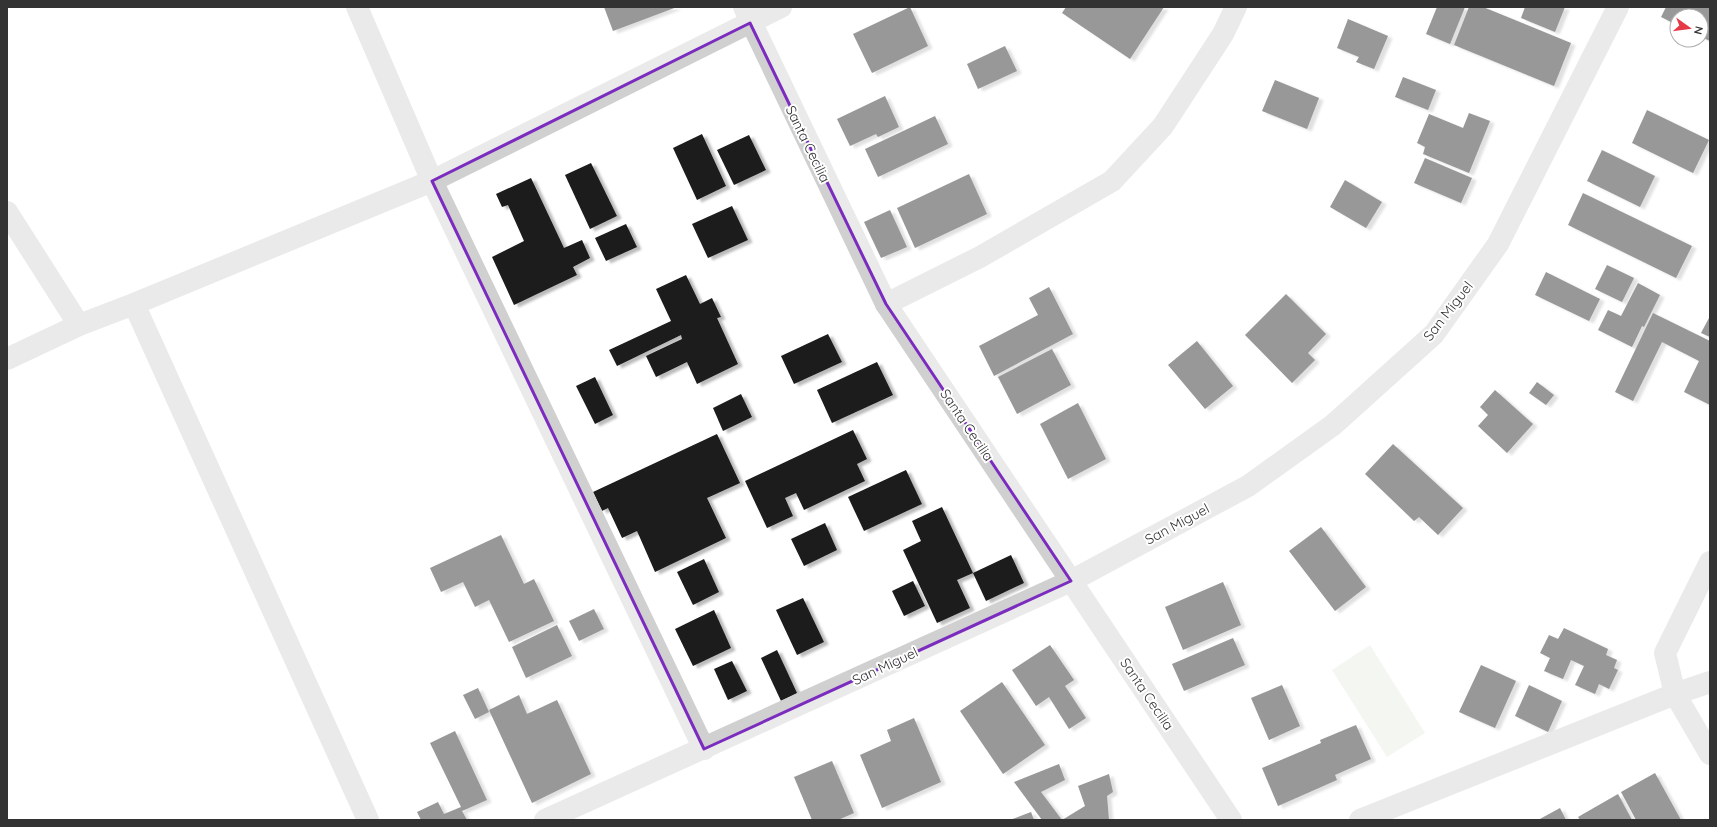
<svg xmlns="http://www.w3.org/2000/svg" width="1717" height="827" font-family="Quicksand,sans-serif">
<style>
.green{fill:#e6ecdf}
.building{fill:#1a1a1a;filter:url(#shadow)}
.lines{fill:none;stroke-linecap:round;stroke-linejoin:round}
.minor{stroke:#d0d0d0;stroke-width:22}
.tertiary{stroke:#d0d0d0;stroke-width:22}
.marked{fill:none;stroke:#7b2cbf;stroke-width:3;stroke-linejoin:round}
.labels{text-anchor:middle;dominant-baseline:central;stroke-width:4;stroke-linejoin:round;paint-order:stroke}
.street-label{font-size:14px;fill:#333;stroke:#fff}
</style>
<defs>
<filter id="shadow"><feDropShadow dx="4.5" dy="2.5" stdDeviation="1" flood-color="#0004"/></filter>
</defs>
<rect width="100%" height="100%" fill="#fff"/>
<!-- green -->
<polygon class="green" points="1370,645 1425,733 1387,757 1332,670"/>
<!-- building -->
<g class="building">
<polygon points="604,7 677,7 613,31"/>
<polygon points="910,7 928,46 872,73 853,34"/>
<polygon points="1066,7 1164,7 1130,59 1062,13"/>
<polygon points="1437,7 1465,7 1450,44 1426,34"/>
<polygon points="1469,7 1483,7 1571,43 1554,86 1454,45"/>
<polygon points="1525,7 1565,7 1555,32 1521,18"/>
<polygon points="1666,7 1710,7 1710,41 1701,37 1701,16 1677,16 1677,25 1661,17"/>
<polygon points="1348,19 1388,36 1374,69 1356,62 1359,57 1337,48"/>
<polygon points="1005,46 1017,71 978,89 967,64"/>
<polygon points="1403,77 1436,90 1428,110 1395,97"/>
<polygon points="1275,80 1319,98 1307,129 1262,111"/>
<polygon points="885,96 899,127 878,137 876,134 850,146 837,119"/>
<polygon points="1647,110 1709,140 1693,173 1632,143"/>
<polygon points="1469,113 1490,121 1469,173 1423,154 1425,147 1417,143 1429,114 1463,128"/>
<polygon points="935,116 948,144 878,177 865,149"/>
<polygon points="702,134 726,186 697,200 673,148"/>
<polygon points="749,135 766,170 734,185 717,150"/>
<polygon points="1602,150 1655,176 1640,207 1587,181"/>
<polygon points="1425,158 1472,178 1461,203 1414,183"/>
<polygon points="591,163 617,216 590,229 565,175"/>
<polygon points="969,174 987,214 915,248 897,208"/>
<polygon points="531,178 564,248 582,240 590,258 573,267 577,275 514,305 492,257 524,241 508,205 502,207 496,194"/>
<polygon points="1345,180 1382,202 1366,228 1330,207"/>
<polygon points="1583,193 1692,246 1676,278 1568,225"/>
<polygon points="732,206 748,240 708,258 692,224"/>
<polygon points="890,210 907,247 881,258 864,222"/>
<polygon points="626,224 637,247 606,261 595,238"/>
<polygon points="1607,265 1634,278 1622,302 1595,289"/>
<polygon points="1546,272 1600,299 1589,321 1535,295"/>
<polygon points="686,275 700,304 712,298 721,317 717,318 738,364 697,384 687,362 656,377 646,356 682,339 681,335 617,366 609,350 671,321 656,289"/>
<polygon points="1638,283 1660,295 1644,327 1642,326 1632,347 1598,330 1608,310 1621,316"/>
<polygon points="1049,287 1073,334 994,376 979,346 1038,315 1029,298"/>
<polygon points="1286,294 1326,334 1308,353 1315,360 1292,383 1245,335"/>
<polygon points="1653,313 1710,341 1710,405 1684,392 1699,361 1662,342 1633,401 1615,392"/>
<polygon points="1710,316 1710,337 1701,333"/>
<polygon points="828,334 842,362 794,384 781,356"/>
<polygon points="1197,341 1233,386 1205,409 1168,365"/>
<polygon points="1052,349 1071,385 1017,414 998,377"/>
<polygon points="877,362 893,395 832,423 817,390"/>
<polygon points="595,377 613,415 595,424 576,386"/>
<polygon points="1537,382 1554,395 1546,405 1529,393"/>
<polygon points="1495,390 1533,424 1507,453 1478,426 1488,415 1480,407"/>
<polygon points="741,394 752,417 723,431 713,408"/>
<polygon points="1078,403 1106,459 1068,479 1040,424"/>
<polygon points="853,430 867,459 857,464 865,481 804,510 796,493 785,498 793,516 767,528 745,481"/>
<polygon points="717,434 740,483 707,498 726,538 655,572 637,531 622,538 608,508 602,511 593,492"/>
<polygon points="1393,444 1463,508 1438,535 1419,517 1414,521 1365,474"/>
<polygon points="906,470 922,504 864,531 848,497"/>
<polygon points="942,507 973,573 957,580 970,608 937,623 903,550 921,541 912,521"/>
<polygon points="825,523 837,550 804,566 791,539"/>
<polygon points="1321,527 1366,587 1335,611 1289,551"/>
<polygon points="501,535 524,584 534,579 554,621 509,642 489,600 475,607 463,582 441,592 430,568"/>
<polygon points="1011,555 1024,583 986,601 973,573"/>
<polygon points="704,559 719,592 693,605 677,572"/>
<polygon points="913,581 925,606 904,616 892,591"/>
<polygon points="1223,582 1241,625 1183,650 1165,607"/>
<polygon points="803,598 824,642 797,655 776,610"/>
<polygon points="594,609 604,629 579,641 569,621"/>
<polygon points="714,610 731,648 693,666 675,629"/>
<polygon points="557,625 572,656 526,678 512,647"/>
<polygon points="1564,628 1608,649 1606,655 1617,660 1614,668 1618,670 1609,689 1599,684 1595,694 1575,685 1584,666 1571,660 1563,679 1544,671 1550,658 1540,653 1549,635 1558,639"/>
<polygon points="1233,638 1245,665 1184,691 1172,664"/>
<polygon points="1050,645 1074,680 1065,686 1086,718 1069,729 1049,697 1036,706 1012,670"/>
<polygon points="777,650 797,693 781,701 761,658"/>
<polygon points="732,661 747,691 728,700 714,669"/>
<polygon points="1481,665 1516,681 1495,728 1459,712"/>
<polygon points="1002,682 1045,745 1003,774 960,711"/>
<polygon points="1282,685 1300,726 1269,740 1251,698"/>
<polygon points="1529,685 1562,701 1548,732 1515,716"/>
<polygon points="478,688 489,712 475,719 463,695"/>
<polygon points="519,695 527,714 557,700 591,774 532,803 489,710"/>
<polygon points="914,718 941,782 882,808 860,755 891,741 887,730"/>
<polygon points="1356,725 1371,759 1335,775 1337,780 1278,806 1262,768 1321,743 1320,740"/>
<polygon points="455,731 487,800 462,811 467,820 421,820 417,812 438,802 444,814 461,807 430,743"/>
<polygon points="832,761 854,813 838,820 812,820 794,777"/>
<polygon points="1059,764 1065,780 1041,792 1062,820 1085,806 1078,786 1109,774 1113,792 1107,796 1109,820 1042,820 1014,782"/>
<polygon points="1655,773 1681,820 1636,820 1621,792"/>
<polygon points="1618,794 1632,820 1580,820 1578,817"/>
<polygon points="1560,808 1566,820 1538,820"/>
<polygon points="1031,812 1034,820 1010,820"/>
</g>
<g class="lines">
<!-- minor -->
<g class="minor">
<polyline points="357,7 432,181 704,749"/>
<polyline points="744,7 886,304 1231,820"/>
<polyline points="7,212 79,325"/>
<polyline points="134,304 368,820"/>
<polyline points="886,304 980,257 1112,181 1163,126 1223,34 1236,7"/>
<polyline points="7,359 79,325 134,304 432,181 781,7"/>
<polyline points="1710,562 1665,653 1675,694 1710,754"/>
<polyline points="1360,820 1675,694 1710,682"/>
</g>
<!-- tertiary -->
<polyline class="tertiary" points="545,820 1071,581 1248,486 1333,425 1434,334 1498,244 1618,7"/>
</g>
<!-- marked area -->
<path d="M0 0H1717V827H0ZM750,23l136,281 185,277 -367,168 -272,-568z" fill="#fff" fill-opacity=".55" fill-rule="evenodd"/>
<path class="marked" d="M750,23l136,281 185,277 -367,168 -272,-568z"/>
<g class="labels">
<!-- street labels -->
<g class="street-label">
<text transform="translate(808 144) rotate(64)">Santa Cecilia</text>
<text transform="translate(1448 311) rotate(-52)">San Miguel</text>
<text transform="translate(967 425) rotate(56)">Santa Cecilia</text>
<text transform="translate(1177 524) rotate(-28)">San Miguel</text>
<text transform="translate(885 666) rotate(-25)">San Miguel</text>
<text transform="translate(1147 694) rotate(56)">Santa Cecilia</text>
</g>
</g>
<!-- border -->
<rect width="1717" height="827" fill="none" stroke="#333333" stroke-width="16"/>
<!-- north arrow -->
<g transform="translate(1689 28) rotate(104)"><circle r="19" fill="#ffffff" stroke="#adadad"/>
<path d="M0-3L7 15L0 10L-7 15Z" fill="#e63946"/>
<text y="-6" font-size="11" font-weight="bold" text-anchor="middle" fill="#333333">N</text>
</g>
</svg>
